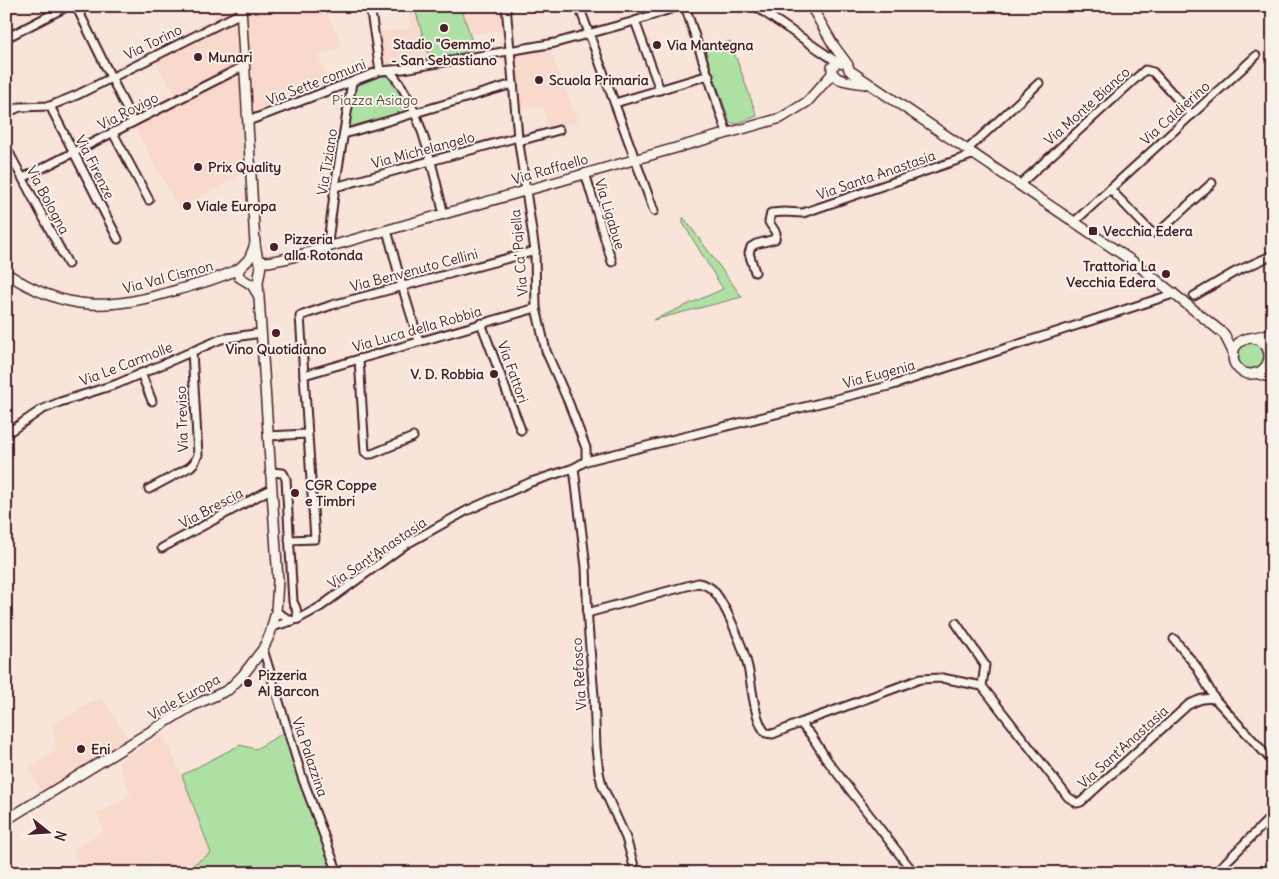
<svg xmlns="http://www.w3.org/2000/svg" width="1279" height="879" font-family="Delius,sans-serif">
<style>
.built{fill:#f8d9cc}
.green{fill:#ade1a4;stroke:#7c8068}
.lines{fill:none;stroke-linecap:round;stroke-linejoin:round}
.street-casing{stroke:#4a1f2b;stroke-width:11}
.secondary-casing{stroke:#4a1f2b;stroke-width:12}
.street{stroke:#f7f3e8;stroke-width:7}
.secondary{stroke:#f7f3e8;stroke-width:9}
.poi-dot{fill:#4a1f2b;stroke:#f7f3e8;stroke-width:2}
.labels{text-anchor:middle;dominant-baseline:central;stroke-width:4;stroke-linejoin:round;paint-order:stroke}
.street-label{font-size:14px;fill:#4a1f2b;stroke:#f7f3e8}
.poi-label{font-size:14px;font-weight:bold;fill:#4a1f2b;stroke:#f7f3e8;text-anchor:start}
.park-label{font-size:14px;fill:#635049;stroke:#f7f3e8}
</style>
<rect width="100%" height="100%" fill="#f8e4d8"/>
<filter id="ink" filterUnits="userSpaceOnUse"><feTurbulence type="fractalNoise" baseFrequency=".02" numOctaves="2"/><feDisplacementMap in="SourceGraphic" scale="10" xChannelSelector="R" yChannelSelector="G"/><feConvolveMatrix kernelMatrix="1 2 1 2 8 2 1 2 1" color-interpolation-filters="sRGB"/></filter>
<g filter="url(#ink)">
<!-- built -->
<g class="built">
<polygon points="214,6 323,6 342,46 318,55 331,86 243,115 245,172 179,209 134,126 177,98 155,60 215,23"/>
<polygon points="408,6 509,6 510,29 472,34 477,56 390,71 380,67 378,33 411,28"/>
<polygon points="549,48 579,125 576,122 548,129 543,107 519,108 514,54"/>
<polygon points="101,697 130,741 42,793 29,769 57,750 52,725"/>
<polygon points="163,735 182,775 211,853 180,873 165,873 155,861 134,873 85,873 73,850 104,831 97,814 131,795 118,762"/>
</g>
<!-- green -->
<g class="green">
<polygon points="414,6 461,6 474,49 431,62"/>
<polygon points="730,41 757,116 735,124 730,122 705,51"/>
<path d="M386,76c13,8 16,23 22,36l-61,18 8,-45 22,-8z"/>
<polygon points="683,218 684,218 742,297 653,320 723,289 683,223"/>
<circle cx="1251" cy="355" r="14"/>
<polygon points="285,732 291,757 333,873 180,873 211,853 182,775 240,745 256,749"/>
</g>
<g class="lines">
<!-- street casing -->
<g class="street-casing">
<g id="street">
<polyline points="76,6 133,122"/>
<polyline points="370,6 380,71"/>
<polyline points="506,6 518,137 535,251 536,308 546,351 568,401 586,448 586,461"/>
<polyline points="579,6 654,211"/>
<polyline points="685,6 727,133"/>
<polyline points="755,6 837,62"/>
<polyline points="635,21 660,90"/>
<polyline points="6,38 68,6"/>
<path d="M390,71c31,35 43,99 54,144"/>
<polyline points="615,103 709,75"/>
<polyline points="50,106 118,239"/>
<polyline points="6,113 20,107 50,106 77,95 241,13"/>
<polyline points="248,121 380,71 403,69 555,43 635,21 679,6"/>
<polyline points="113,133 149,200"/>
<polyline points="344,134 513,84"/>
<polyline points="519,141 559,130"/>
<polyline points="6,147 68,264"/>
<polyline points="968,149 1039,83"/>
<polyline points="585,173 612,262"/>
<polyline points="23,178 244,66"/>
<polyline points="1019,185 1145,70 1153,72 1192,115"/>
<polyline points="335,187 518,137"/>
<polyline points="1110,189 1150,231 1155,233 1160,231 1212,183"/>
<polyline points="1074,222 1256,56"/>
<polyline points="387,230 402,286 419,341"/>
<polyline points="329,246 328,242 335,187 352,82"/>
<polyline points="755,272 749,253 751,247 756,244 775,239 776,233 769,222 771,213 784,212 803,213 975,154"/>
<polyline points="1194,296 1235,272 1273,255"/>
<polyline points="481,323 521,430"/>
<polyline points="359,359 365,452 368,454 372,454 413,437"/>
<polyline points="141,373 152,401"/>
<polyline points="304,375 536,308"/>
<polyline points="6,434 41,410 60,402 117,384 221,339 261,333"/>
<polyline points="268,436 307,434"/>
<polyline points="574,468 586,567 588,624 594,696 596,748 599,772 602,785 626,838 636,873"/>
<polyline points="270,472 283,473 286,479 293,602 296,608 298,619"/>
<polyline points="149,489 190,467 194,463 198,455 192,351"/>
<polyline points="289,540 315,539 300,316 332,305 535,251"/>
<polyline points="162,548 271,489"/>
<polyline points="276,612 292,621"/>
<path d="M587,613l111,-30c6,1 10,3 14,6 13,13 32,60 36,78 4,17 6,54 18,66l7,1 27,-11 11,12 16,25 87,113"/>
<polyline points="956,623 985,665 982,686"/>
<polyline points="272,627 298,619 320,607 405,545 466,511 531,482 574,468 586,461 893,385 1170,295 1173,292"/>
<polyline points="1174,639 1196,666 1215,699 1273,762"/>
<polyline points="263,649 302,777 338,873"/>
<path d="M800,723l120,-44 22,-1 40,8 86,111 9,6 4,-1 107,-97c10,-5 16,-8 27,-6"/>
<polyline points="1215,873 1273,815"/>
</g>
</g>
<!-- secondary casing -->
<g class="secondary-casing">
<g id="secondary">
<polyline points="811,6 834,46 848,65 849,70 1135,263 1224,334 1234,354"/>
<path d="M846,63l-8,-1 -6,5c-2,16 21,14 33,17"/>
<path d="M255,244c-2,5 -4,12 -7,16 -6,7 -11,7 -9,17l13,8 6,10"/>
<polyline points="259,261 268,262 289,258 781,118 807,102 832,74"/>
<path d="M6,273c61,40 104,37 171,17 21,-6 42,-11 61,-21"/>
<polyline points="1251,338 1273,333"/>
<circle cx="1251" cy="356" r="18"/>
<polyline points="1255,373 1273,378"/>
<polyline points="6,820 192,706 228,690 243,675 263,649 270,634 276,612 278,580 258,283 261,265 258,260 255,244 241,6"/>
</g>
</g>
<!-- street -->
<use href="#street" class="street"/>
<!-- secondary -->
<use href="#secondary" class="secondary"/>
</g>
</g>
<!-- markers -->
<g class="poi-dot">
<circle cx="444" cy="28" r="5"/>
<circle cx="657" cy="45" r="5"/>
<circle cx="198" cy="57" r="5"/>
<circle cx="539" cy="80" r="5"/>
<circle cx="198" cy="167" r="5"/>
<circle cx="187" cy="206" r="5"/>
<rect x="1088" y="226" width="10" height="10" rx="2.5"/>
<circle cx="274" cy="247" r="5"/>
<circle cx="1166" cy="274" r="5"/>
<circle cx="276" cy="333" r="5"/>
<circle cx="494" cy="374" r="5"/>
<circle cx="295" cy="493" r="5"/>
<circle cx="248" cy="683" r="5"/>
<circle cx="81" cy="749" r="5"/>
</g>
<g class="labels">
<!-- street labels -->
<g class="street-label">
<text transform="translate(153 42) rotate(-26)">Via Torino</text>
<text transform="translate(316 82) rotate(-21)">Via Sette comuni</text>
<text transform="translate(1087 106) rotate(-42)">Via Monte Bianco</text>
<text transform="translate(128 111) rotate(-27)">Via Rovigo</text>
<text transform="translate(1175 113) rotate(-42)">Via Caldierino</text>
<text transform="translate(423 150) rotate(-15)">Via Michelangelo</text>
<text transform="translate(327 162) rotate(-81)">Via Tiziano</text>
<text transform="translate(95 167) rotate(63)">Via Firenze</text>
<text transform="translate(550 169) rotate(-16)">Via Raffaello</text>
<text transform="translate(876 175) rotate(-19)">Via Santa Anastasia</text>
<text transform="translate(48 200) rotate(62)">Via Bologna</text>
<text transform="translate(610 214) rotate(73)">Via Ligabue</text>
<text transform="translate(519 253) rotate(-95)">Via Ca' Pajella</text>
<text transform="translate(414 270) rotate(-15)">Via Benvenuto Cellini</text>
<text transform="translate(168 277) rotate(-15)">Via Val Cismon</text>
<text transform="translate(417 329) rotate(-16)">Via Luca della Robbia</text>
<text transform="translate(126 364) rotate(-21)">Via Le Carmolle</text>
<text transform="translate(513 372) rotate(70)">Via Fattori</text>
<text transform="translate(879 374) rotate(-15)">Via Eugenia</text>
<text transform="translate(182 419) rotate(-92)">Via Treviso</text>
<text transform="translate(211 508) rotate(-28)">Via Brescia</text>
<text transform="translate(377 553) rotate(-34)">Via Sant'Anastasia</text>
<text transform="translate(579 674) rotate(-94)">Via Refosco</text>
<text transform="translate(184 697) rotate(-29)">Viale Europa</text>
<text transform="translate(1123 747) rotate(-42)">Via Sant'Anastasia</text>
<text transform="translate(310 757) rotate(71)">Via Palazzina</text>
</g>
<!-- poi labels -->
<g class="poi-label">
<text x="444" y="44" text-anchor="middle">Stadio "Gemmo"<tspan x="444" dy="16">- San Sebastiano</tspan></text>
<text x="667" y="45">Via Mantegna</text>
<text x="208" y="57">Munari</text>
<text x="549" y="80">Scuola Primaria</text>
<text x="208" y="167">Prix Quality</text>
<text x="197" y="206">Viale Europa</text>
<text x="1103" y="231">Vecchia Edera</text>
<text x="284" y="239">Pizzeria<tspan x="284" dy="16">alla Rotonda</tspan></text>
<text x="1156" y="266" text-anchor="end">Trattoria La<tspan x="1156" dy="16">Vecchia Edera</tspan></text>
<text x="276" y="349" text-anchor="middle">Vino Quotidiano</text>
<text x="484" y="374" text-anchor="end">V. D. Robbia</text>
<text x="305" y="485">CGR Coppe<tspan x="305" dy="16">e Timbri</tspan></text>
<text x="258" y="675">Pizzeria<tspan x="258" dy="16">Al Barcon</tspan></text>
<text x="91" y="749">Eni</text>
</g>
<!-- park labels -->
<g class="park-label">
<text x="375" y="100">Piazza Asiago</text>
</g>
</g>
<!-- margin -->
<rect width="1279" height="879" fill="none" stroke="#f7f3e8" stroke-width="25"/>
<rect x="12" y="12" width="1254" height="854" fill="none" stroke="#4a1f2b" stroke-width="2" filter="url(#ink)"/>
<!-- north arrow -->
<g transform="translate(48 832) rotate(107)" stroke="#f7f3e8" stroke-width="4" paint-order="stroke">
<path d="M0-4L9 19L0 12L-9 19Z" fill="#4a1f2b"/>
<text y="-8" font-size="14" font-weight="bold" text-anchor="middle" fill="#4a1f2b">N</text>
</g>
</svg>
